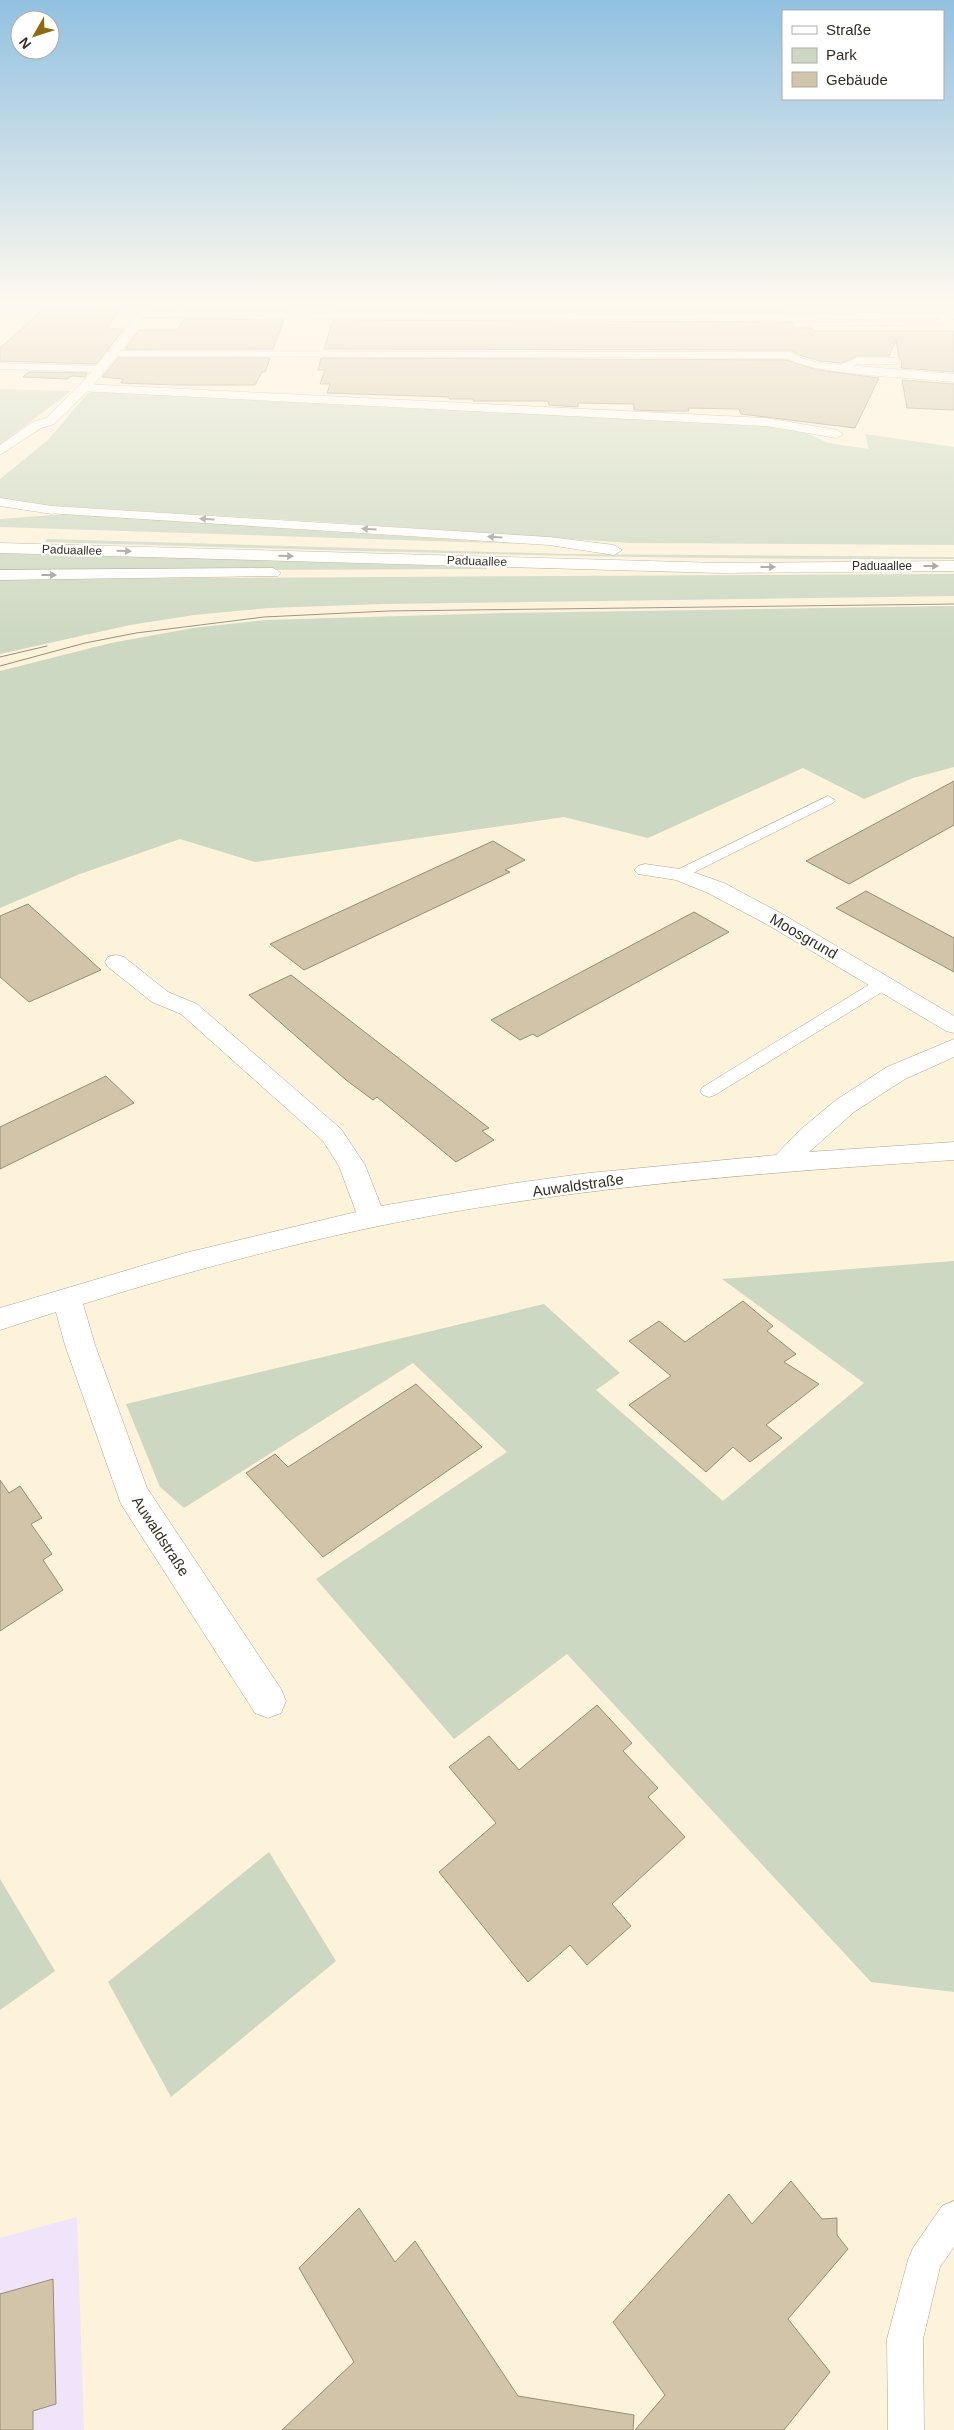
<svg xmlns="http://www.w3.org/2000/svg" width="954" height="2430" font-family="Helvetica,sans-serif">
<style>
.education{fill:#efe4f9}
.green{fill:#ccd8c1}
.building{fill:#d1c4a8;stroke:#978d77}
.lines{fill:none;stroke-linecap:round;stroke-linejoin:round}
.service-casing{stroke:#b0a68f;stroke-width:1}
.minor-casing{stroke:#b0a68f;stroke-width:1}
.secondary-casing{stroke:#b0a68f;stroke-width:1}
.trunk-casing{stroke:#b0a68f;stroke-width:1}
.service{fill:#fff;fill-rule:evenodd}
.minor{fill:#fff;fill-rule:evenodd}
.secondary{fill:#fff;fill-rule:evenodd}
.trunk{fill:#fff;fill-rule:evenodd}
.tram{stroke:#958e7d;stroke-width:1}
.oneway{fill:#999792}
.labels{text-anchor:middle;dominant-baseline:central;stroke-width:4.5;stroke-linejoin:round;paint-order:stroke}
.far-street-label{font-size:12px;fill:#332f25;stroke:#fff}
.street-label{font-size:15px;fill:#332f25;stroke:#fff}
</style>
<rect width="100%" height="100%" fill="#fdf2da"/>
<!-- education -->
<polygon class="education" points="77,2217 84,2430 0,2430 0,2238"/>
<!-- green -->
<g class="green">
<polygon points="0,389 71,391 0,445"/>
<polygon points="92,391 755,424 804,432 828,443 869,449 865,434 954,447 954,545 630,543 307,521 52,506 0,499 0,479 48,440 87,394"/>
<polygon points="67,514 523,544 0,527 0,519"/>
<path d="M47,539l518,15 389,3v2c-303,1 -606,-8 -909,-17z"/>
<polygon points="0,553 486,566 487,569 18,571 0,570"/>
<polygon points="954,574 954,596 383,604 268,608 194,615 130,625 0,654 0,579"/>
<polygon points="954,606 954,767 913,778 864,799 803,768 648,838 564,817 255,862 180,839 80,874 0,908 0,671 111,643 193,628 265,620 504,613"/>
<polygon points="954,1261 954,1992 871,1982 567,1654 454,1739 316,1579 507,1452 413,1363 184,1508 160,1487 126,1404 544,1304 620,1373 596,1390 723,1501 864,1383 722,1279"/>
<polygon points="269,1852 336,1961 171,2097 108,1982"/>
<polygon points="0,1879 55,1971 0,2010"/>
</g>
<!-- building -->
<g class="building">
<polygon points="121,306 107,329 124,329 96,364 0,361 0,348 46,307"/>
<polygon points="192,306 289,306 288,311 189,310"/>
<polygon points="337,306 782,306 785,312 336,311"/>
<polygon points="184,319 284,320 273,349 125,349 139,330 177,330"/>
<polygon points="333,320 792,322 790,325 795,328 810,328 816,331 954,331 954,372 901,368 902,361 899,358 896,340 889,356 857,356 841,363 820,361 802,356 790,350 324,349"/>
<polygon points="118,358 270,358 265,372 262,372 255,385 176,385 121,383 123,379 102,377"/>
<polygon points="321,358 787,360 818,370 879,378 855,428 741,414 739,409 688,408 689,411 660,411 634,410 634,404 578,403 578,407 549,405 548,401 473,401 474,399 449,399 449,397 327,393 330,384 320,384 325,370 318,370"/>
<polygon points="29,372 87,373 85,377 71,376 67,379 23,377"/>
<polygon points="902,380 954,384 954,410 907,408"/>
<polygon points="954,781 954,825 849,884 806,861"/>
<polygon points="493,841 525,860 505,870 510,872 304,970 270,944"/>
<polygon points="866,891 954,938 954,972 836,908"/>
<polygon points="28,904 101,970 29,1002 0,977 0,916"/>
<polygon points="694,912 729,932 537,1037 533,1034 520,1040 491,1020"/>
<polygon points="291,975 489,1128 482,1131 494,1140 456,1162 377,1097 373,1100 346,1080 249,995"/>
<polygon points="106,1076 134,1103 0,1169 0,1127"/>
<polygon points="743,1301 773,1326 767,1331 796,1354 784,1362 819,1384 766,1425 782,1438 750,1462 733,1447 706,1472 629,1405 671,1376 629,1341 659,1321 685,1342"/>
<polygon points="416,1384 482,1447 323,1557 246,1473 275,1454 288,1467"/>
<polygon points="0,1480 9,1493 20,1486 42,1518 31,1524 52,1554 43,1560 63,1590 0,1631"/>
<polygon points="597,1705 632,1743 623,1751 658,1788 648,1797 685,1837 612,1904 631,1926 587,1965 570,1945 528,1982 439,1872 496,1823 449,1767 489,1736 519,1770"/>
<polygon points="791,2181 822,2219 837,2218 837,2235 848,2249 788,2319 830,2372 784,2430 635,2430 665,2395 613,2322 729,2194 752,2224"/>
<polygon points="359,2208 395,2262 415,2241 518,2396 634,2415 633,2430 282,2430 354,2362 299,2268"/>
<polygon points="53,2279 56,2404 33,2411 33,2430 0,2430 0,2294"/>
</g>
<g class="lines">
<!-- service casing -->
<g class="service-casing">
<g id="service">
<polygon points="954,314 954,319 935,325 796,326 792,324 796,322 934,321"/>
<polygon points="857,358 896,358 900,361 896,364 858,364 837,371 833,368"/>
<polygon points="828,796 835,800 833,803 685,877 675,877 672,874 675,871"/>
<polygon points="884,978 890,979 892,983 890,987 715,1095 709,1097 703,1095 700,1091 703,1087 878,979"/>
<polygon points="954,2201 954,2247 940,2267 923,2339 924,2430 888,2430 887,2339 908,2260 913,2248 942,2206"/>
</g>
</g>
<!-- minor casing -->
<g class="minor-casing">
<g id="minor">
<polygon points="141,312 798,314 954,312 954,318 798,320 137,317 137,313"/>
<path d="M114,351l676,1 11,6 19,5 134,11v8c-34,-4 -143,-7 -167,-24l-677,-2v-4z"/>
<polygon points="0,363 101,366 107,369 101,372 0,369"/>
<polygon points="84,384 766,418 837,430 843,434 837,438 766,426 80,391 78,388"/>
<polygon points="645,864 687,870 724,883 784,915 954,1016 954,1033 946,1031 768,925 708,893 676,880 638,874 634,870 638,866"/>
<path d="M116,955l8,2 44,35 29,12 144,125 24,36 16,41 135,-23 73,-10 187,-18 24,-25 36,-30 51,-33 67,-28v18l-49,22 -51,33 -45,40 145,-10v18c-170,11 -340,24 -508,53 -123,22 -244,54 -363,91l12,41 52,143 134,201 5,12 -5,12 -13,5 -13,-5 -134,-209 -56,-159 -9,-33 -56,18v-22l185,-55 171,-41 -17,-46 -16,-25 -142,-127 -29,-12 -44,-35 -3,-5 3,-5z"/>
</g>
</g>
<!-- secondary casing -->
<g class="secondary-casing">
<g id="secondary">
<polygon points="141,306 151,306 130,340 88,391 54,424 41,428 0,455 0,445 33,422 46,418 80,385 122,336"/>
<polygon points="0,498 52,506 59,510 52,514 0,506"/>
</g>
</g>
<!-- trunk casing -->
<g class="trunk-casing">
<g id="trunk">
<polygon points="52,506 549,537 614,545 622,550 614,555 549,545 47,513 45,510"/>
<polygon points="0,543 720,563 954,561 954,571 720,573 0,553"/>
<polygon points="273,568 281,573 278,576 0,580 0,570"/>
</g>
</g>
<!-- service -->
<use href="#service" class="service"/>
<!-- minor -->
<use href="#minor" class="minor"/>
<!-- secondary -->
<use href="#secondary" class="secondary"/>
<!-- trunk -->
<use href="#trunk" class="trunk"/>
<!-- tram -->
<g class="tram">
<polyline points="0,657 47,646"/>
<polyline points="0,666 85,643 136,633 264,617 388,611 954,604"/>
</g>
</g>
<!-- one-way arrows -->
<defs><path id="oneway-solid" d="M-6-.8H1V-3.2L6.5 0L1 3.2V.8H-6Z" transform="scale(1.25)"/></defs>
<g class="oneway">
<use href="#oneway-solid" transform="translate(207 519) rotate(-176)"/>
<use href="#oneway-solid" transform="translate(369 529) rotate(-176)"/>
<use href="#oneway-solid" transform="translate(495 537) rotate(-176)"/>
<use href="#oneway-solid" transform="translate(124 551) rotate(2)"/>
<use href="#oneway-solid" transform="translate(286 556) rotate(2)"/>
<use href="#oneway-solid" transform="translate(931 566)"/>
<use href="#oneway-solid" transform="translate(768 567)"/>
<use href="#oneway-solid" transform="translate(49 575)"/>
</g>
<!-- sky -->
<linearGradient id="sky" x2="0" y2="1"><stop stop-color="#91c1e1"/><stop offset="0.47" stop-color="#fef9ee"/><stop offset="1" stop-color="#fef9ee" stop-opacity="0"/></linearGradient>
<rect width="954" height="646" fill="url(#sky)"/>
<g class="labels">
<!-- far-street labels -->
<g class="far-street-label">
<text transform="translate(72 550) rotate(2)">Paduaallee</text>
<text transform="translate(477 561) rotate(2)">Paduaallee</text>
<text x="882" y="566">Paduaallee</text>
</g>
<!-- street labels -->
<g class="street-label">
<text transform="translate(804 936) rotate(30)">Moosgrund</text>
<text transform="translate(578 1185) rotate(-8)">Auwaldstraße</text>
<text transform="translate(161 1536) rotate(57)">Auwaldstraße</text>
</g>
</g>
<!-- legend -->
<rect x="782" y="10" width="162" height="90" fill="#ffffff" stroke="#adaca8"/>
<rect x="792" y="26" width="25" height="8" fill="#ffffff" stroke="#adaca8"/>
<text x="826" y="35" font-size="15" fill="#332f25">Straße</text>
<rect x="792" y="48" width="25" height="15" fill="#ccd8c1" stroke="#adaca8"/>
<text x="826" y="60" font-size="15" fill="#332f25">Park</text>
<rect x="792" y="72" width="25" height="15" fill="#d1c4a8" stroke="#adaca8"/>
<text x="826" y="85" font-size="15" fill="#332f25">Gebäude</text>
<!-- north arrow -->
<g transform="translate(35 35) rotate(231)"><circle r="24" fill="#ffffff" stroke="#adaca8"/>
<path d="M0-4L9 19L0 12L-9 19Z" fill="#8f6a0e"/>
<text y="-8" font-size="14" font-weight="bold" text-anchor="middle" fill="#332f25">N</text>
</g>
</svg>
